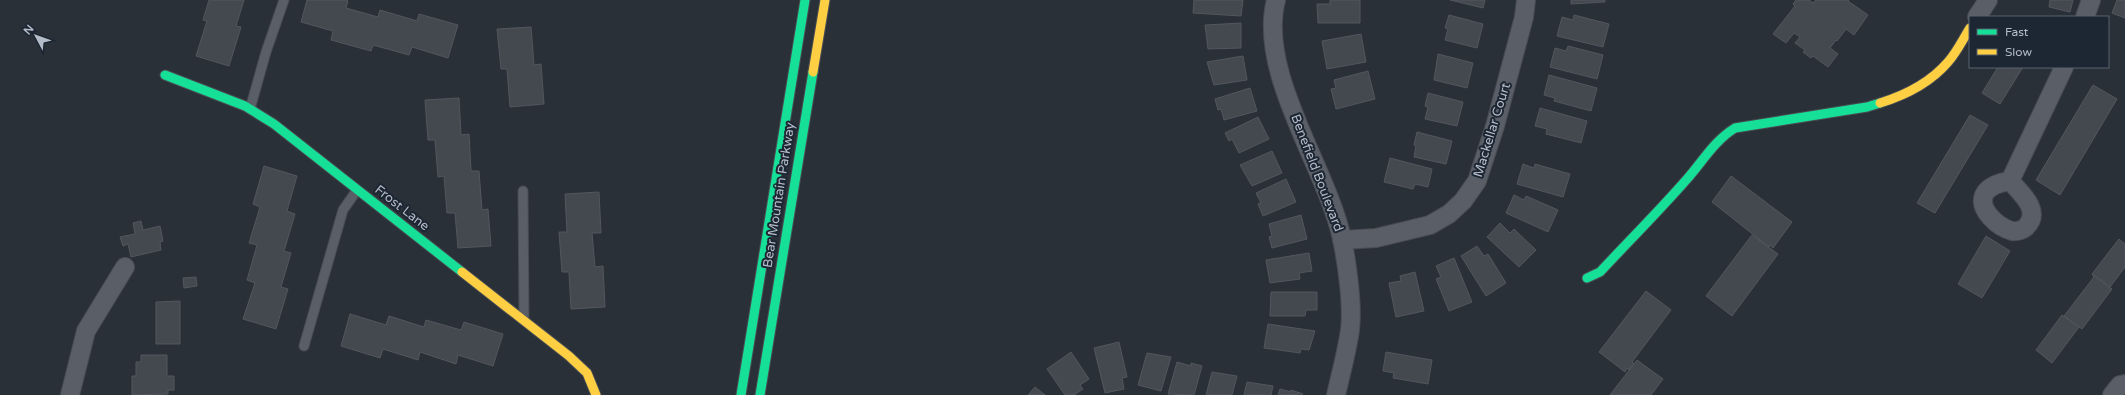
<svg xmlns="http://www.w3.org/2000/svg" width="2125" height="395" font-family="'Varela Round',sans-serif">
<style>
.building{fill:#444950;stroke:#52575f}
.lines{fill:none;stroke-linecap:round;stroke-linejoin:round}
.lane-casing{stroke:#484c53;stroke-width:11}
.street-casing{stroke:#484c53;stroke-width:20}
.fast-casing{stroke:#484c53;stroke-width:11}
.slow-casing{stroke:#484c53;stroke-width:11}
.lane{stroke:#5a5e66;stroke-width:9}
.street{stroke:#5a5e66;stroke-width:18}
.fast{stroke:#16e098;stroke-width:9}
.slow{stroke:#ffcf43;stroke-width:9}
.labels{text-anchor:middle;dominant-baseline:central;stroke-width:4;stroke-linejoin:round;paint-order:stroke}
.street-label{font-size:13px;fill:#b4bcc9;stroke:#1d2633}
</style>
<rect width="100%" height="100%" fill="#2a3038"/>
<!-- building -->
<g class="building">
<polygon points="209,0 244,0 236,26 241,27 229,66 196,56 207,21 203,20"/>
<polygon points="307,0 345,0 348,1 346,8 378,17 380,10 417,21 419,14 458,25 448,58 412,47 409,55 373,45 371,51 331,40 333,31 301,22"/>
<polygon points="1194,0 1243,0 1241,16 1193,13"/>
<polygon points="1330,0 1360,0 1360,23 1318,23 1317,4 1330,4"/>
<polygon points="1450,0 1485,0 1483,8"/>
<polygon points="1571,0 1605,0 1605,2 1571,4"/>
<polygon points="1796,0 1809,0 1813,3 1816,0 1849,0 1848,1 1868,15 1854,35 1846,29 1837,41 1836,40 1830,48 1838,54 1828,67 1813,56 1811,58 1803,52 1805,50 1795,43 1800,37 1794,33 1786,43 1773,34 1795,6 1793,4"/>
<polygon points="2050,0 2073,0 2070,12 2049,7"/>
<polygon points="2117,0 2125,0 2125,18 2112,13"/>
<polygon points="1449,15 1483,24 1477,48 1445,40 1448,29 1445,28"/>
<polygon points="1574,15 1609,24 1603,47 1557,36 1562,17 1573,20"/>
<polygon points="1241,23 1241,48 1208,49 1205,25"/>
<polygon points="531,27 534,65 541,64 544,104 510,107 507,69 501,69 497,29"/>
<polygon points="1361,34 1366,62 1327,69 1322,41"/>
<polygon points="1568,46 1603,55 1597,79 1550,67 1555,48 1566,51"/>
<polygon points="1438,54 1473,63 1467,88 1434,80"/>
<polygon points="1243,56 1247,80 1214,85 1207,62"/>
<polygon points="1998,67 2023,67 2000,104 1982,93"/>
<polygon points="1368,71 1375,99 1336,109 1331,89 1336,88 1334,80"/>
<polygon points="1549,75 1597,88 1591,111 1554,101 1555,98 1544,95"/>
<polygon points="2093,85 2117,99 2060,195 2036,180"/>
<polygon points="1250,88 1257,111 1224,120 1221,109 1218,110 1215,99"/>
<polygon points="1428,93 1463,102 1457,126 1425,119 1428,107 1425,106"/>
<polygon points="459,98 461,135 469,134 471,171 479,171 482,210 488,209 491,246 458,248 455,213 447,213 444,176 438,177 435,140 428,140 425,100"/>
<polygon points="1540,108 1587,121 1581,143 1546,134 1547,129 1535,126"/>
<polygon points="1970,115 1988,125 1935,213 1917,203"/>
<polygon points="1258,117 1269,139 1239,153 1232,139 1229,141 1225,133"/>
<polygon points="1417,132 1452,141 1446,164 1414,157 1416,146 1414,145"/>
<polygon points="1272,151 1282,173 1252,186 1240,165"/>
<polygon points="1390,158 1432,169 1428,187 1415,184 1413,189 1384,182"/>
<polygon points="1523,164 1534,168 1535,164 1570,174 1563,197 1517,184"/>
<polygon points="264,166 297,176 287,211 295,214 284,251 291,253 281,287 288,289 276,329 243,319 255,283 247,280 257,245 249,243 260,207 253,204"/>
<polygon points="1731,176 1792,222 1773,248 1770,245 1769,247 1712,202"/>
<polygon points="1286,179 1296,202 1263,216 1258,204 1261,203 1256,193"/>
<polygon points="599,192 601,233 592,233 595,267 603,266 605,307 571,309 569,272 562,272 559,232 567,232 565,194"/>
<polygon points="1514,195 1524,200 1526,196 1558,210 1548,232 1506,213"/>
<polygon points="1301,215 1307,239 1272,248 1269,237 1272,236 1269,224"/>
<polygon points="141,221 143,230 160,226 163,241 160,242 161,250 131,257 128,244 123,246 120,237 135,234 133,223"/>
<polygon points="1500,223 1510,233 1514,229 1536,250 1519,267 1487,237"/>
<polygon points="1752,235 1778,254 1732,316 1706,296"/>
<polygon points="1986,236 2010,251 1982,298 1958,284"/>
<polygon points="2119,239 2125,244 2125,267 2110,287 2092,274"/>
<polygon points="1477,246 1484,256 1488,254 1506,283 1486,296 1461,256"/>
<polygon points="1309,253 1312,271 1299,273 1300,279 1270,283 1266,260"/>
<polygon points="1454,258 1472,302 1449,311 1436,279 1441,277 1436,266"/>
<polygon points="1415,272 1424,311 1396,317 1389,283 1401,281 1400,276"/>
<polygon points="2092,274 2112,289 2082,329 2064,316 2094,277"/>
<polygon points="196,277 197,286 184,288 183,278"/>
<polygon points="1646,291 1671,310 1632,362 1634,364 1629,370 1627,368 1625,372 1599,352"/>
<polygon points="1271,292 1317,292 1317,310 1306,310 1305,316 1270,316"/>
<polygon points="180,301 180,344 156,344 156,302"/>
<polygon points="350,314 386,325 389,316 424,327 426,320 461,330 464,322 503,334 493,366 458,355 456,364 420,352 418,360 383,349 380,358 341,346"/>
<polygon points="2062,315 2079,327 2052,363 2036,350"/>
<polygon points="1268,324 1315,331 1309,350 1301,349 1300,353 1264,348"/>
<polygon points="1119,342 1127,377 1122,378 1124,389 1105,393 1094,348"/>
<polygon points="1071,352 1089,379 1080,385 1083,389 1074,395 1065,395 1047,369"/>
<polygon points="1386,352 1432,360 1428,384 1393,378 1394,373 1383,371"/>
<polygon points="1147,353 1171,357 1161,391 1138,385"/>
<polygon points="141,355 167,355 167,376 174,376 174,390 168,390 168,394 132,395 132,376 136,376 136,362 141,362"/>
<polygon points="1637,360 1663,379 1651,395 1610,395"/>
<polygon points="1177,362 1191,366 1191,363 1202,366 1194,395 1168,394"/>
<polygon points="1212,372 1237,376 1232,395 1206,395"/>
<polygon points="1247,382 1273,386 1271,395 1244,395"/>
<polygon points="1035,387 1045,395 1028,395"/>
<polygon points="1280,389 1291,392 1291,390 1303,394 1278,395"/>
</g>
<g class="lines">
<!-- lane casing -->
<g class="lane-casing">
<g id="lane">
<polyline points="250,109 266,52 284,0"/>
<polyline points="523,191 524,319"/>
<polyline points="304,346 343,210 357,190"/>
</g>
</g>
<!-- street casing -->
<g class="street-casing">
<g id="street">
<path d="M1276,0c-19,73 51,168 66,239 5,24 11,66 8,91 -3,21 -9,43 -14,65"/>
<polyline points="1977,17 1988,0"/>
<polyline points="2085,17 2091,0"/>
<path d="M2010,181c11,12 32,30 16,46 -3,3 -10,5 -14,4 -14,-4 -34,-21 -28,-36 4,-9 17,-13 26,-14z"/>
<polyline points="2010,181 2064,67"/>
<polyline points="1342,240 1376,238 1430,225 1449,214 1463,201 1477,181 1495,126 1524,17 1526,0"/>
<polyline points="70,395 86,331 125,267"/>
<polyline points="2112,395 2120,385 2125,384"/>
</g>
</g>
<!-- fast casing -->
<g class="fast-casing">
<g id="fast">
<polyline points="165,75 245,106 274,124 462,272"/>
<path d="M1587,278l13,-6c29,-31 59,-61 87,-93 16,-18 27,-38 48,-51l132,-21 13,-4"/>
<polyline points="741,395 805,0"/>
<polyline points="760,395 813,72"/>
</g>
</g>
<!-- slow casing -->
<g class="slow-casing">
<g id="slow">
<polyline points="813,72 825,0"/>
<path d="M1880,103c26,-8 50,-20 68,-41 9,-10 15,-23 22,-34"/>
<polyline points="462,272 569,356 587,373 596,395"/>
</g>
</g>
<!-- lane -->
<use href="#lane" class="lane"/>
<!-- street -->
<use href="#street" class="street"/>
<!-- fast -->
<use href="#fast" class="fast"/>
<!-- slow -->
<use href="#slow" class="slow"/>
</g>
<g class="labels">
<!-- street labels -->
<g class="street-label">
<text transform="translate(1492 130) rotate(-73)">Mackellar Court</text>
<text transform="translate(1317 173) rotate(69)">Benefield Boulevard</text>
<text transform="translate(779 195) rotate(-81)">Bear Mountain Parkway</text>
<text transform="translate(402 208) rotate(38)">Frost Lane</text>
</g>
</g>
<!-- legend -->
<rect x="1969" y="16" width="140" height="52" fill="#1d2633" stroke="#59626f"/>
<rect x="1977" y="29" width="20" height="6" fill="#16e098" stroke="#59626f"/>
<text x="2005" y="36" font-size="12" fill="#b4bcc9">Fast</text>
<rect x="1977" y="49" width="20" height="6" fill="#ffcf43" stroke="#59626f"/>
<text x="2005" y="56" font-size="12" fill="#b4bcc9">Slow</text>
<!-- north arrow -->
<g transform="translate(36 36) rotate(311)" stroke="#1d2633" stroke-width="3" paint-order="stroke">
<path d="M0-3L7 15L0 10L-7 15Z" fill="#b4bcc9"/>
<text y="-6" font-size="11" font-weight="bold" text-anchor="middle" fill="#b4bcc9">N</text>
</g>
</svg>
